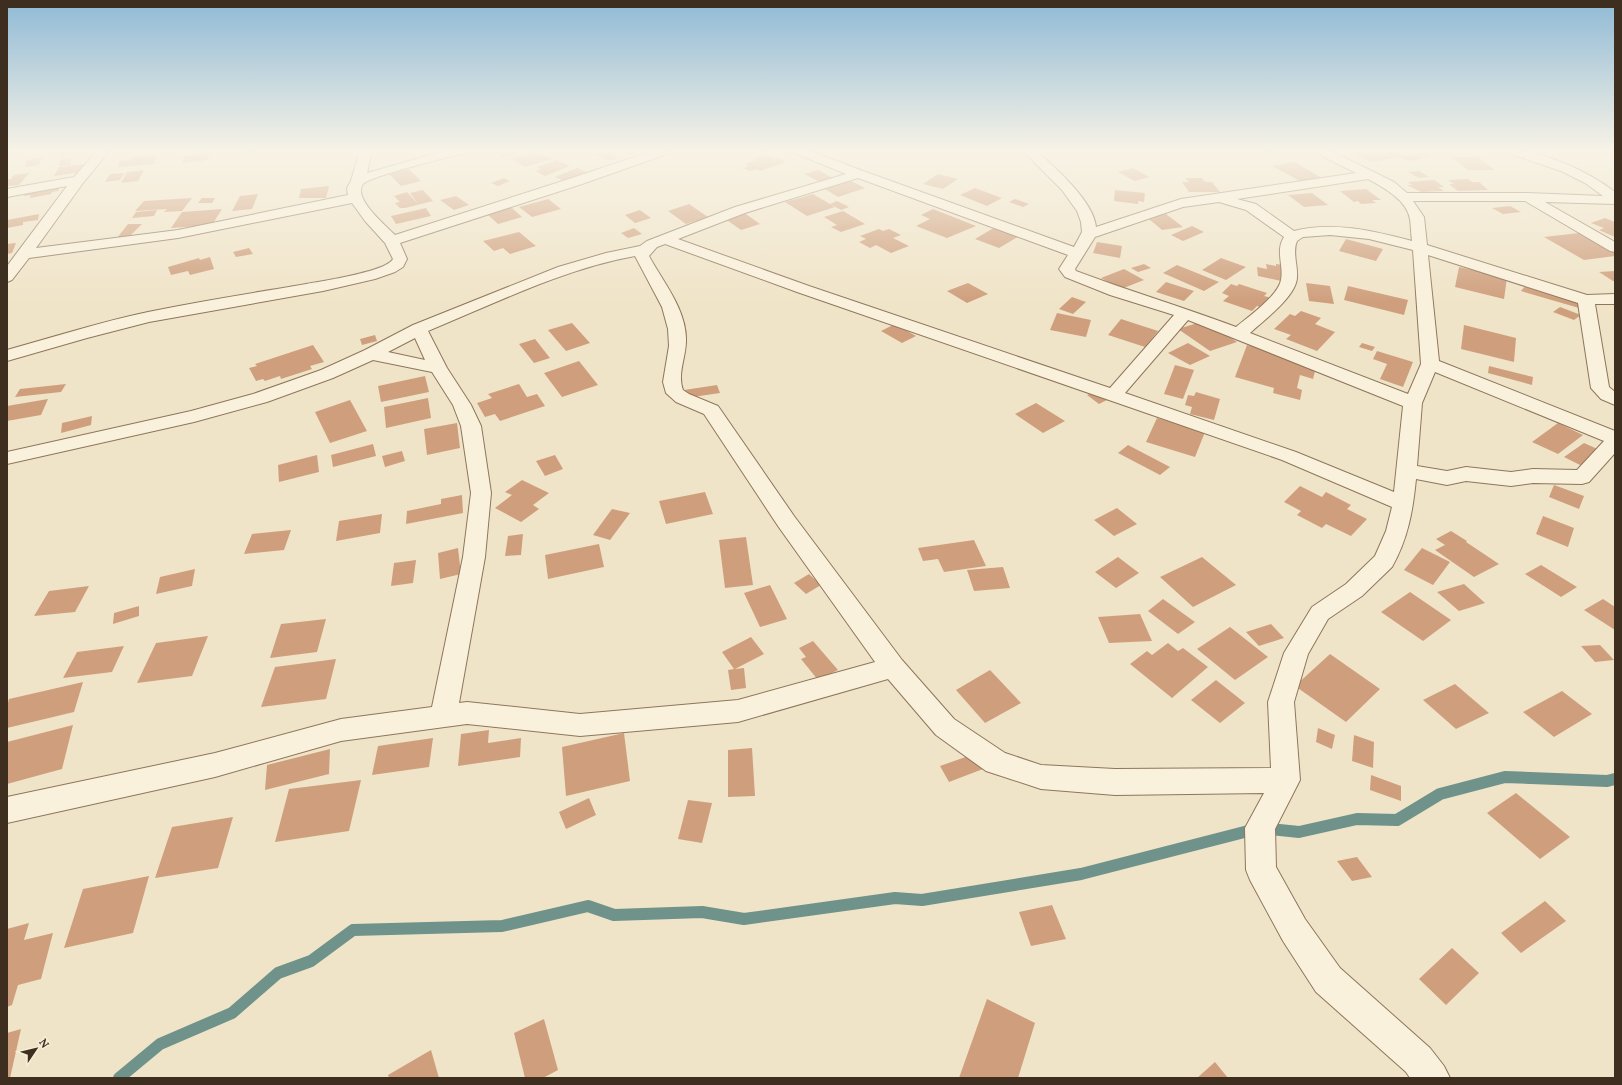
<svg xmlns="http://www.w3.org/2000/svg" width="1622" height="1085" font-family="Lora,serif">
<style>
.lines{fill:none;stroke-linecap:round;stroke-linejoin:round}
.stream{stroke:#6f938a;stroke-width:12}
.building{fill:#cf9f7d}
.street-casing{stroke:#8d765c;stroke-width:2}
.street{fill:#faf1dc;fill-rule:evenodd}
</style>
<rect width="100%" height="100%" fill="#f0e4c8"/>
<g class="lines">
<!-- stream -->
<polyline class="stream" points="119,1078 160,1044 232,1013 278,973 311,961 353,930 502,926 588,906 614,915 702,912 744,919 895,898 922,900 1081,874 1260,828 1299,832 1357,819 1397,820 1440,794 1505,777 1607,781 1615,779"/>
</g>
<!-- building -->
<g class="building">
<polygon points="69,150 83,150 83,153 60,157 60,151"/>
<polygon points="117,150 134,150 133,151 116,154"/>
<polygon points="378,150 413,150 413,151 399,153 399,154 378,155"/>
<polygon points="500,150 516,150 520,153 502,157 495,151"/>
<polygon points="522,150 536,150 552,159 525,167 512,159 529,154"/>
<polygon points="604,150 619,150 623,151 611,155 618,158 610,161 593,154"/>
<polygon points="631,150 637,153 629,156 623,153"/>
<polygon points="1358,150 1376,158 1361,150 1394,150 1406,156 1422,152 1432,156 1411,161 1400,157 1372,162 1349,152"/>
<polygon points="1428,150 1463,150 1467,152 1438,155"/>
<polygon points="210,153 207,160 182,163 184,156"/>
<polygon points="157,154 154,164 118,167 120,161 129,160 130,158"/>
<polygon points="765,155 775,159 779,158 786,162 760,171 757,169 750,171 743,168 749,166 745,164 756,160 753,159"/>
<polygon points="1452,157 1478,157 1494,170 1468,170"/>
<polygon points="42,158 39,165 25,167 27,160"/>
<polygon points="72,158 70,165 59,166 61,160"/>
<polygon points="556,160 570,166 545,176 535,171 541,169 537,167"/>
<polygon points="1294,162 1322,178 1300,181 1272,166"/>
<polygon points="86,164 82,172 54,176 59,167"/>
<polygon points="577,168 589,173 567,182 555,177"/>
<polygon points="1133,168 1150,177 1135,181 1118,172"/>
<polygon points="409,169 421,181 401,186 389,174"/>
<polygon points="144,170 138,181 121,183 127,172"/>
<polygon points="818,170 835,179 822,183 804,174"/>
<polygon points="1419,171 1429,177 1419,178 1408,172"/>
<polygon points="29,173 19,185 7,186 7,179 11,179 14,175"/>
<polygon points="124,173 120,180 105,182 110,174"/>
<polygon points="938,174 958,179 943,189 923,184"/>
<polygon points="504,178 510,181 498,186 491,183"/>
<polygon points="1185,178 1202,178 1205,182 1212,182 1220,192 1189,192 1182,182 1189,182"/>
<polygon points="1468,179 1472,182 1479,182 1488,190 1458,191 1449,184 1454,184 1448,180"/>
<polygon points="1434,180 1444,187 1438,187 1444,191 1421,192 1407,185 1412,185 1408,182"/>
<polygon points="851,181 865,188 838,197 825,189"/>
<polygon points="60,185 58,191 52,192 51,194 30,198 31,195 24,196 26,191"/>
<polygon points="329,186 326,198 299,198 301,189"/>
<polygon points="975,188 1002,198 987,206 960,195"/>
<polygon points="1366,189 1381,200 1372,200 1376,203 1361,204 1358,201 1354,202 1340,191"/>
<polygon points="423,190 433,201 405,208 400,208 395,203 400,202 394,196 407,192 418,204 410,193"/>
<polygon points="1115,190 1145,193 1144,202 1138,201 1138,204 1114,201"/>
<polygon points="1312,193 1328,205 1304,207 1288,195"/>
<polygon points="258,194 252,209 232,211 240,196"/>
<polygon points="813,194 835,207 807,216 785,202"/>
<polygon points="456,196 469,205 454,210 440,200"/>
<polygon points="192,198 182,211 164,212 167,209 135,211 144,201"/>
<polygon points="202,198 215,198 212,203 198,203"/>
<polygon points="548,199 561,209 532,217 519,207"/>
<polygon points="1015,199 1029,204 1023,207 1009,202"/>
<polygon points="837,201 849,207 841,210 830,204"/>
<polygon points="689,204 708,217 686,224 668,211"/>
<polygon points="1510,206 1521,212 1503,214 1492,208"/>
<polygon points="511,207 522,217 498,224 487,214"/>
<polygon points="426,208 431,216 396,224 391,216"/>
<polygon points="222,209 212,225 171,228 182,212"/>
<polygon points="933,209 976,226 947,238 916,226 930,219 921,215"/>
<polygon points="157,210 154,216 132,218 136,212"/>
<polygon points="640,210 651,218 635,223 625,215"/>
<polygon points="843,211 865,224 841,232 831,227 837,225 824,217"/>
<polygon points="743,212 760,224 741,230 724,218"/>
<polygon points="39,214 38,220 23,222 23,225 7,228 7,220"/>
<polygon points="1166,214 1183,227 1162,230 1149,219 1155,218 1152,216"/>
<polygon points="1605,218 1615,222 1615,237 1599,230 1604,228 1591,223"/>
<polygon points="128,224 142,224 129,237 117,238"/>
<polygon points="997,226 1021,235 999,248 975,239"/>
<polygon points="1192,226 1204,232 1183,241 1171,235"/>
<polygon points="634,228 642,234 628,238 621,233"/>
<polygon points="879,229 883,231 889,229 901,235 893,238 909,246 891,253 876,245 870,248 859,242 866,239 860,236"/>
<polygon points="519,232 536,246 510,254 503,248 494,251 483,241"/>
<polygon points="1579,233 1615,253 1615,256 1584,260 1544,237"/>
<polygon points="1346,239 1383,249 1376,261 1339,251"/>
<polygon points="1097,242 1122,246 1120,258 1093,253"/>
<polygon points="16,243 12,253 7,254 7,244"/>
<polygon points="249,248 253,254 236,257 233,252"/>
<polygon points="210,257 214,269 190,275 188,271 171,275 168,267 199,258 200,260"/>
<polygon points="1221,258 1246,267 1226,280 1202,270"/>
<polygon points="1144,264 1151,268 1138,272 1131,268"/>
<polygon points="1266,264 1276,266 1276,264 1284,265 1286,282 1258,276 1257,267 1267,269"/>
<polygon points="1177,265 1219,282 1204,291 1163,273"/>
<polygon points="1459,267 1507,278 1504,299 1455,287"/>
<polygon points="1124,269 1144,280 1121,289 1101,278"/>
<polygon points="1615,271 1615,281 1613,281 1599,272"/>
<polygon points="1166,282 1194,291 1184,301 1156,292"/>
<polygon points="968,283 988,294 967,303 947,291"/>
<polygon points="1306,283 1330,286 1334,304 1309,301"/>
<polygon points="1231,284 1237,286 1239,284 1267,293 1264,296 1272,298 1263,308 1257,306 1252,311 1223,301 1229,296 1222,293"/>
<polygon points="1526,285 1582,303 1579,308 1521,291"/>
<polygon points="1348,286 1408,300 1404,315 1344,300"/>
<polygon points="1072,297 1086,302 1073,314 1059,309"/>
<polygon points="1560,307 1581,315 1574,320 1553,312"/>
<polygon points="1301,311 1321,318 1315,324 1335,332 1317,351 1286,339 1291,335 1274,329 1290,314 1295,316"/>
<polygon points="1057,313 1091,320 1086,337 1050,330"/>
<polygon points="1121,319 1158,331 1145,347 1108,335"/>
<polygon points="1204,321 1237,342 1210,351 1178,329"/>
<polygon points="572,323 590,343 566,351 548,330"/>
<polygon points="895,324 916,336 902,343 881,331"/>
<polygon points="1464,325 1516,338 1514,362 1461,349"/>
<polygon points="375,335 377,341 362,345 360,339"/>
<polygon points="535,339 550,358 534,363 519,344"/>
<polygon points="1188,343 1210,356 1190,365 1168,353"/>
<polygon points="1362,343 1375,347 1372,351 1359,347"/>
<polygon points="313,345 324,362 310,366 312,369 281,379 280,376 265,381 263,379 256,381 249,368 257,366 255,364"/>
<polygon points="1247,345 1307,360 1316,367 1313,379 1300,375 1297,388 1302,390 1300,400 1273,393 1274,388 1235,377"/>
<polygon points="1377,351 1413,362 1403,387 1380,379 1387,364 1373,359"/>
<polygon points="579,361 598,385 562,397 544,373"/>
<polygon points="1175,365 1194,370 1183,399 1164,394"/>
<polygon points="1489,366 1533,377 1532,385 1488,373"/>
<polygon points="425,376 429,392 381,402 378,386"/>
<polygon points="66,384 61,392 15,397 20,389"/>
<polygon points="519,384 527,397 537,394 545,406 500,421 495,414 485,417 477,403 492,398 488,394"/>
<polygon points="717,385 720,393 686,398 684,390"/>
<polygon points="1096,391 1109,399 1099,404 1087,395"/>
<polygon points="1196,392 1220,399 1214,420 1190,414 1192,407 1185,405 1188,395 1194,396"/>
<polygon points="428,398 431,418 386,428 384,407"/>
<polygon points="48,399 41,415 7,421 7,406"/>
<polygon points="350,400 367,431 330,443 315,412"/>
<polygon points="1036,403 1065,421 1043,433 1015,414"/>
<polygon points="92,416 91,425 61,433 62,423"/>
<polygon points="1157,418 1205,432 1195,457 1146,442"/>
<polygon points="457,423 460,448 427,455 424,429"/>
<polygon points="1558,423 1583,435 1558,454 1532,442"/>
<polygon points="1584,443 1602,451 1582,466 1564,457"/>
<polygon points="373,444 376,456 333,467 331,455"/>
<polygon points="1128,445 1170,467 1160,475 1118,453"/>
<polygon points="402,451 405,461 385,467 382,456"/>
<polygon points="317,455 319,472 279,482 278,465"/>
<polygon points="555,455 563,469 545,476 536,461"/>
<polygon points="522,480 549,493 533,505 539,509 521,522 495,508 512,495 505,492"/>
<polygon points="1554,485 1584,496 1579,509 1549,497"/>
<polygon points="1300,486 1322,497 1326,492 1351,505 1347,509 1367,519 1351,536 1326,524 1322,528 1297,515 1301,511 1284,502"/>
<polygon points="705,492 713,514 666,524 659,501"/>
<polygon points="462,495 463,513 406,524 407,511 441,504 441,499"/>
<polygon points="1117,508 1137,524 1114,536 1094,520"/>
<polygon points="612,509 630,513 610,540 593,535"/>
<polygon points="382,514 380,533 336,541 339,521"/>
<polygon points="1543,516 1574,528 1568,547 1536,534"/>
<polygon points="291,530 284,550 244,554 252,534"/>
<polygon points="1451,531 1467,541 1466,542 1499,564 1474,577 1435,550 1445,545 1436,539"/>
<polygon points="523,534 521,555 505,556 508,536"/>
<polygon points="746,537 753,585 725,588 719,540"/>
<polygon points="974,540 986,566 944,572 938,559 923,561 918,548"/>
<polygon points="599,544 604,567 548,579 545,555"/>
<polygon points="458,548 461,574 440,579 438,553"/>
<polygon points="1422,548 1450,562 1433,585 1404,570"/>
<polygon points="1118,557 1139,573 1116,588 1095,572"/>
<polygon points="1202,557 1236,585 1193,607 1160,577"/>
<polygon points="416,560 413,583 391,586 394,563"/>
<polygon points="1541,565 1577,587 1561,597 1525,574"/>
<polygon points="1003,567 1010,588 974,591 967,570"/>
<polygon points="195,569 192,586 156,594 160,577"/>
<polygon points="809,574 821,585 806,594 794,583"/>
<polygon points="1464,584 1485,603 1459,611 1437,592"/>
<polygon points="770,585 787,619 760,627 744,593"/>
<polygon points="89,586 75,612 34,616 49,591"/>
<polygon points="1410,592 1451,620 1423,641 1381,612"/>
<polygon points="1163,599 1195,622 1178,634 1148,611"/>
<polygon points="1603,599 1615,607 1615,630 1584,610"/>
<polygon points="139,606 139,616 113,624 114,613"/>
<polygon points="1140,614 1152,641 1109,643 1098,617"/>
<polygon points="326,619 317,652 270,658 281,624"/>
<polygon points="1271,624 1284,638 1259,646 1246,632"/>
<polygon points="1230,627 1268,657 1235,680 1197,649"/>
<polygon points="208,636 192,676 137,683 156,643"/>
<polygon points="751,637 764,654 735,669 744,668 746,688 731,690 728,670 734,669 722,652"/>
<polygon points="813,641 838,670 818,680 801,659 806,657 799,648"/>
<polygon points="1168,643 1178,651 1183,648 1208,667 1172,698 1130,664 1147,651 1152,655"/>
<polygon points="1600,645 1614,660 1595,662 1581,646"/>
<polygon points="124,646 112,672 63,678 77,652"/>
<polygon points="1330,654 1380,689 1346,722 1295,686"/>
<polygon points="336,659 326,699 261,707 275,667"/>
<polygon points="990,670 1021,703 985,723 956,690"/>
<polygon points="1216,680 1245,703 1220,723 1191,700"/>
<polygon points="83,682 74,712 7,728 7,706 9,699"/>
<polygon points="1455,684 1489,713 1456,729 1423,700"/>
<polygon points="1562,691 1592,714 1554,737 1523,712"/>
<polygon points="73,725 62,769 7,784 7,742"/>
<polygon points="1318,728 1335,735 1332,749 1316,742"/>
<polygon points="489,730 488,743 521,738 520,757 458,766 461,734"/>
<polygon points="624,733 630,781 566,796 562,747"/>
<polygon points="1354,735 1374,742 1373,768 1352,761"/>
<polygon points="433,738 429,767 372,775 378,746"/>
<polygon points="752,748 755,796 728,797 728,750"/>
<polygon points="330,749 329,774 265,790 267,765"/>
<polygon points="974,754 983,769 949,782 940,766"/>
<polygon points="1371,775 1401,786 1401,801 1370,790"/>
<polygon points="361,780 349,831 275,842 289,789"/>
<polygon points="1516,793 1570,837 1540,859 1487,813"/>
<polygon points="589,798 596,815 566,829 559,812"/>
<polygon points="688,800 712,803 702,843 678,839"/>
<polygon points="233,817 218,868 155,878 172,827"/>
<polygon points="1357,857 1372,877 1352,881 1337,861"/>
<polygon points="149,876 133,933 64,948 83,889"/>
<polygon points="1545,901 1566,921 1521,953 1501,933"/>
<polygon points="1052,905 1066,939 1031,946 1019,912"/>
<polygon points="29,923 24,940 53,933 41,979 18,985 12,1005 7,1007 7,929"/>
<polygon points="1452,948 1479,973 1446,1005 1419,979"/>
<polygon points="987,999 1035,1023 1018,1078 959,1078"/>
<polygon points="544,1019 558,1070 543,1078 525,1078 514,1033"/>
<polygon points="21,1029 10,1078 7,1078 7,1033"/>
<polygon points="431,1050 439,1078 389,1078 388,1075"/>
<polygon points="1215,1062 1228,1078 1197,1078"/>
</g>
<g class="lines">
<!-- street casing -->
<g class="street-casing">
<g id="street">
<path d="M98,150h12l-27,33 -47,65 142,-18 170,-35 -1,-7 4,-7 9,-31h12l-5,23 81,-23h19l-2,3c-16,4 -94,23 -102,31 -1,1 -2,4 -2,6 -1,14 24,35 34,45l177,-57 83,-28h17l-2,3 -88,31 -182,59 7,16 -4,8 -8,5 -20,7 -52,12 -174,31 -62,16 -80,23v-11c47,-13 93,-28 141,-38 52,-11 106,-19 158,-28 16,-3 80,-12 87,-25l-8,-16 -20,-22 -13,-18 -174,35 -149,20 -17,22 -5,2v-16l60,-80 -60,11v-8l67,-12z"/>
<path d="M792,150h16l55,21 211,76 8,-15 -1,-10 -4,-11 -15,-21 -40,-40h13c19,16 59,52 61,77l85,-28 175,-26 -40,-20 -2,-3h15l65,32 13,11h120l76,3 -18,-13 -24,-12 -53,-18 -2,-3c36,0 80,20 109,42v12l-70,-2 70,40v10l-5,-1 -85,-50h-112l11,16 3,28 160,50 28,-1v10h-20l14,83 6,5v13l-14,-6 -10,-11 -13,-85 -150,-48 11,106 176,70v22l-26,29 -7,2 -49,-1 -22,3 -45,-5 -19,4 -31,-6c-3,31 -8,60 -24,88l-30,29 -34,23 -20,35 -14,48 6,78 -25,49 1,38 29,52 35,49 90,80 14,18 6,12h-40l-4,-6 -90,-80 -33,-51 -33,-61 -4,-10 -1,-42 19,-35 -149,2 -74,-6 -55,-18 -50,-36 -48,-56 -150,43 -158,14 -113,-12 -126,17 -126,36 -208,46v-26l208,-44 126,-34 91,-12 31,-150 8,-64 -10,-67 -8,-21 -21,-33 -59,-12 -40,18 -66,24 -73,20 -187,42v-12l184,-41 62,-17 68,-24 44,-20 48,-25 145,-58 48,-14 34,-7 7,-5 88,-34 111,-33 -52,-21zM858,178l210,77 -9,14 6,8 45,18 64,20 -64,73 -301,-102 -131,-47 67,-26zM1368,179c15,8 39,21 42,40 1,7 1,15 2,22 -38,-10 -79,-20 -118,-10l-38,-27 -19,-5zM1219,202l27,8 38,27c-9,14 0,28 -3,43 -3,16 -33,37 -45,47 -53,-20 -107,-36 -160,-56l-1,-2 20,-32 88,-30zM1330,235l39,4 44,11 8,114 -13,30 -158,-61c13,-12 47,-37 47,-56 1,-12 -5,-25 0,-36l6,-4zM665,244l132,48 485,168 110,47 -6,24 -11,25 -29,28 -34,23 -28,46 -16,49 3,66 -156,1 -74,-4 -36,-12 -51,-34 -52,-59 -108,-144 -76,-110 -29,-12 -6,-4c-6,-16 3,-33 3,-49 1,-31 -23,-59 -37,-85l8,-9zM635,256l27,51 6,22 1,17 -6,36 3,11 10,9 28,12 74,112 97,136 -137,38 -158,14 -113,-12 -8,1 26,-146 6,-64 -10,-67 -10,-21 -24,-37 -19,-37c68,-28 135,-62 207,-75zM1188,320l215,86 -9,86 -98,-40 -171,-59zM415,338l10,22 -37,-8zM1435,372l169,69 -27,29 -44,-1 -22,3 -45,-5 -19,4 -30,-5 5,-63z"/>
</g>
</g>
<!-- street -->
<use href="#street" class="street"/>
</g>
<!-- sky -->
<linearGradient id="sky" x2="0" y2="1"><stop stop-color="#8fbad6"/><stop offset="0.5" stop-color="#f8f3e6"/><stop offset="1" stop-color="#f8f3e6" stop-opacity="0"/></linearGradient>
<rect width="1622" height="302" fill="url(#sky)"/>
<!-- border -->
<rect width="1622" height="1085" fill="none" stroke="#3d2e20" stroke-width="16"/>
<!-- north arrow -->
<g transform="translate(36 1049) rotate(55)" stroke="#f7eed8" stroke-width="3" paint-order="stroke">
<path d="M0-3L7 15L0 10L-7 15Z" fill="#3d2e20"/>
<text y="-6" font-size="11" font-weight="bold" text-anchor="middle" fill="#3d2e20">N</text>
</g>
</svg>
